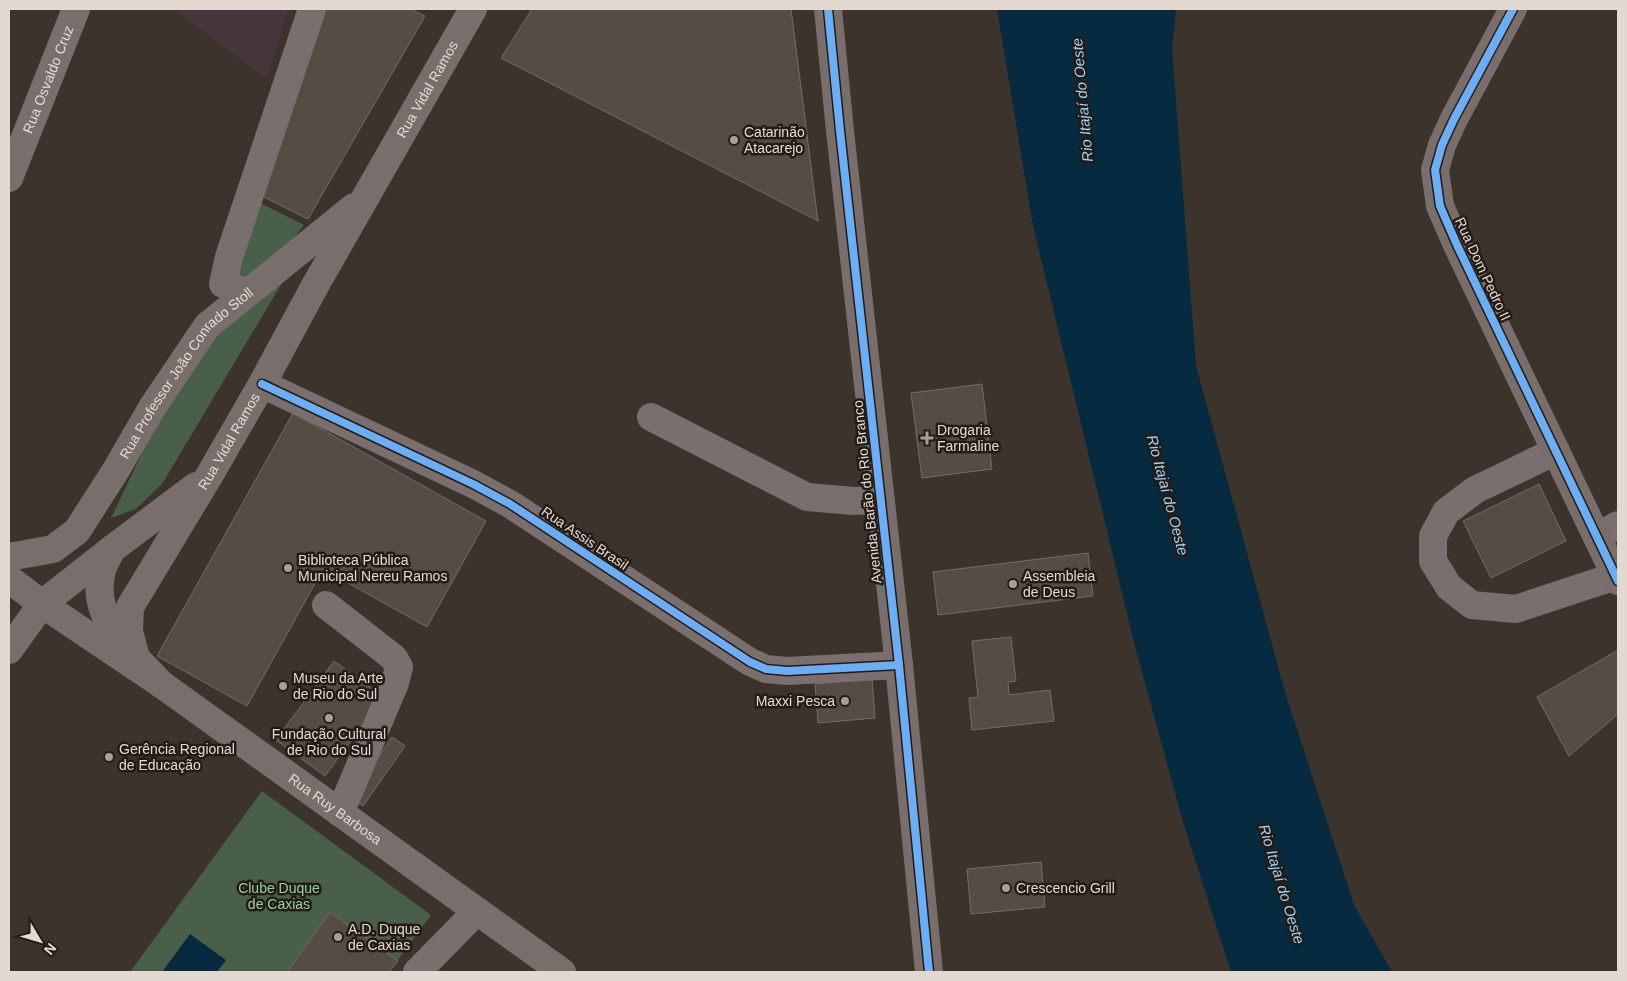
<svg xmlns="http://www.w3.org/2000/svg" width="1627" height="981" font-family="Helvetica,sans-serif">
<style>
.industrial{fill:#48363d}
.green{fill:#4a5f4a}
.water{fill:#062a3f}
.building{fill:#574c44;stroke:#746c66}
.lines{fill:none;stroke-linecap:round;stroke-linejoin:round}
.minor{stroke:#7a6e6e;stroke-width:28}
.major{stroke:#7a6e6d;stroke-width:28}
.cycleway-casing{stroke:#231c16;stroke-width:11}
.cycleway{stroke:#6dadf4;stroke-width:8}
.poi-dot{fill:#a99f97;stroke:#231c16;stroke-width:2}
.labels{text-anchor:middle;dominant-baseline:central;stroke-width:5;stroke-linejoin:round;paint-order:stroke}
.street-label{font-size:14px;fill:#e4d9d1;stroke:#231c16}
.poi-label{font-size:14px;fill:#e4d9d1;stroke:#231c16;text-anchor:start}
.park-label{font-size:14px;fill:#96cf9e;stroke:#231c16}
.water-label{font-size:15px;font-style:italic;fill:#9fd0f5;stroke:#231c16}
</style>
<rect width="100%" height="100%" fill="#3c332c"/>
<!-- industrial -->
<polygon class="industrial" points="174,9 288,9 267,79"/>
<!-- green -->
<g class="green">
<polygon points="258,202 304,225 287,247 246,280 237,277"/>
<polygon points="285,278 162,484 136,509 111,518 170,395 210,333"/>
<polygon points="262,791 431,915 389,972 130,972"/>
</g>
<!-- water -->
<g class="water">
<polygon points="997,9 1176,9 1172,49 1196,366 1285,692 1354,905 1392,972 1231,972 1183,822 1135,646 1033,226"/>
<polygon points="190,934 226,960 217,972 162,972"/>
</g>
<!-- building -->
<g class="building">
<polygon points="322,9 410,9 425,16 308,219 258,194"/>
<polygon points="532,9 791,9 818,221 501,58"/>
<polygon points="982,384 992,469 922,478 911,393"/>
<polygon points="293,413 486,521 427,627 323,569 247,706 157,656"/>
<polygon points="1539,484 1566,541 1491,578 1463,521"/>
<polygon points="1088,553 1093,596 938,615 933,572"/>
<polygon points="1011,637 1016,681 1008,682 1009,695 1050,690 1054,721 972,730 969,698 978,697 972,641"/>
<polygon points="1618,650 1618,714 1569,756 1537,697"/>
<polygon points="334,661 383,697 325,776 276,740"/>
<polygon points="872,679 875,718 818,723 815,684"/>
<polygon points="392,737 405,746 363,806 350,797"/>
<polygon points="1041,862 1045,907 971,914 967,869"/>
<polygon points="330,912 398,961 389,972 287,972"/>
</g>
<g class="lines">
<!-- minor -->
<g class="minor">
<path id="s1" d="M9,178l67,-169"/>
<polyline points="247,292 223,284 229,257 312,9"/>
<polyline points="262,384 473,484 510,504 750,662 766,669 787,671 899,665"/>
<polyline points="651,417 807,497 854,501 880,500"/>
<polyline points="1556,451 1475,490 1446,512 1433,536 1433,561 1449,587 1472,605 1516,609 1616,576"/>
<polyline points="1597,537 1618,525"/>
<polyline points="326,605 394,658 399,667 395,683 340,813"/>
<polyline points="417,972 477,911"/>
</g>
<!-- major -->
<g class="major">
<polyline points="828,9 840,131 899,665 929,972"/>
<polyline points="1513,9 1454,119 1442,145 1435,170 1440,206 1457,245 1618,581"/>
<path d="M112,549c-4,8 -10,17 -11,26 -7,32 11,55 31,78"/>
<path id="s2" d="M9,557l44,-8 24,-18 39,-61 37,-64 54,-80 147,-119"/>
<path id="s3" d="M9,579l33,25 119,80 401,288"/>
<polyline points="9,650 42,604 112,549 196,486"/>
<path id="s4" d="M161,684l-25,-26 -7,-27 1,-24 79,-131 53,-92 54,-100 157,-275"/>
</g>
<!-- cycleway casing -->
<g class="cycleway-casing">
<g id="cycleway">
<polyline points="828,9 840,131 899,665 929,972"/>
<polyline points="1513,9 1454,119 1442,145 1435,170 1440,206 1457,245 1618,581"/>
<polyline points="262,384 473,484 510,504 750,662 766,669 787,671 899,665"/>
</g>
</g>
<!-- cycleway -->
<use href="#cycleway" class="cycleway"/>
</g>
<!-- markers -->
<g class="poi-dot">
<circle cx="734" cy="140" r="5"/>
<path d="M924.5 430.5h5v5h5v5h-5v5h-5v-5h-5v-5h5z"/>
<circle cx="288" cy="568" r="5"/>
<circle cx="1013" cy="584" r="5"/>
<circle cx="283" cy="686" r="5"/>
<circle cx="845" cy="701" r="5"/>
<circle cx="329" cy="718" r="5"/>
<circle cx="109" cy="757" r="5"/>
<circle cx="1006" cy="888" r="5"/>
<circle cx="338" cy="937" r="5"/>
</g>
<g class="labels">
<!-- street labels -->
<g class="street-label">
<text stroke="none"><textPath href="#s1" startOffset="106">Rua Osvaldo Cruz</textPath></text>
<text stroke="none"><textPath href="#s4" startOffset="685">Rua Vidal Ramos</textPath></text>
<text transform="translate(1483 269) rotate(65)">Rua Dom Pedro II</text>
<text stroke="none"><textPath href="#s2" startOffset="268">Rua Professor João Conrado Stoll</textPath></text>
<text stroke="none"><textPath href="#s4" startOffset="281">Rua Vidal Ramos</textPath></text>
<text transform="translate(867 492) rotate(-96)">Avenida Barão do Rio Branco</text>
<text transform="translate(585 538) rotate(34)">Rua Assis Brasil</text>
<text stroke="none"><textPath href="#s3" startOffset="399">Rua Ruy Barbosa</textPath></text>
</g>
<!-- poi labels -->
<g class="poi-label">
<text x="744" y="132">Catarinão<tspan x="744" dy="16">Atacarejo</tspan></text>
<text x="937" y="430">Drogaria<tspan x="937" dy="16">Farmaline</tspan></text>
<text x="298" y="560">Biblioteca Pública<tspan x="298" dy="16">Municipal Nereu Ramos</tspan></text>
<text x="1023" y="576">Assembleia<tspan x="1023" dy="16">de Deus</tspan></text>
<text x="293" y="678">Museu da Arte<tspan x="293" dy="16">de Rio do Sul</tspan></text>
<text x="835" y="701" text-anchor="end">Maxxi Pesca</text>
<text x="329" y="734" text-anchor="middle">Fundação Cultural<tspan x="329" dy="16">de Rio do Sul</tspan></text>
<text x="119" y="749">Gerência Regional<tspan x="119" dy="16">de Educação</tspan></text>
<text x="1016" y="888">Crescencio Grill</text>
<text x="348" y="929">A.D. Duque<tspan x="348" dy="16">de Caxias</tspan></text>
</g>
<!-- park labels -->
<g class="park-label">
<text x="279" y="888">Clube Duque<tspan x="279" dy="16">de Caxias</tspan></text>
</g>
<!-- water labels -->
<g class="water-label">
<text transform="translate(1082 100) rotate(-95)">Rio Itajaí do Oeste</text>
<text transform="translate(1168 495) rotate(75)">Rio Itajaí do Oeste</text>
<text transform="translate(1282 884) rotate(73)">Rio Itajaí do Oeste</text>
</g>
</g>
<!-- border -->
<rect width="1627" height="981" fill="none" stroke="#e4d9d1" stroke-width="20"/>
<!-- north arrow -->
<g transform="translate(40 941) rotate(128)" stroke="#231c16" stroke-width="4" paint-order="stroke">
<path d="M0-4L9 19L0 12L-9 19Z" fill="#e4d9d1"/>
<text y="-8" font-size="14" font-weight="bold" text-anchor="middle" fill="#e4d9d1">N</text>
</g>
</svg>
